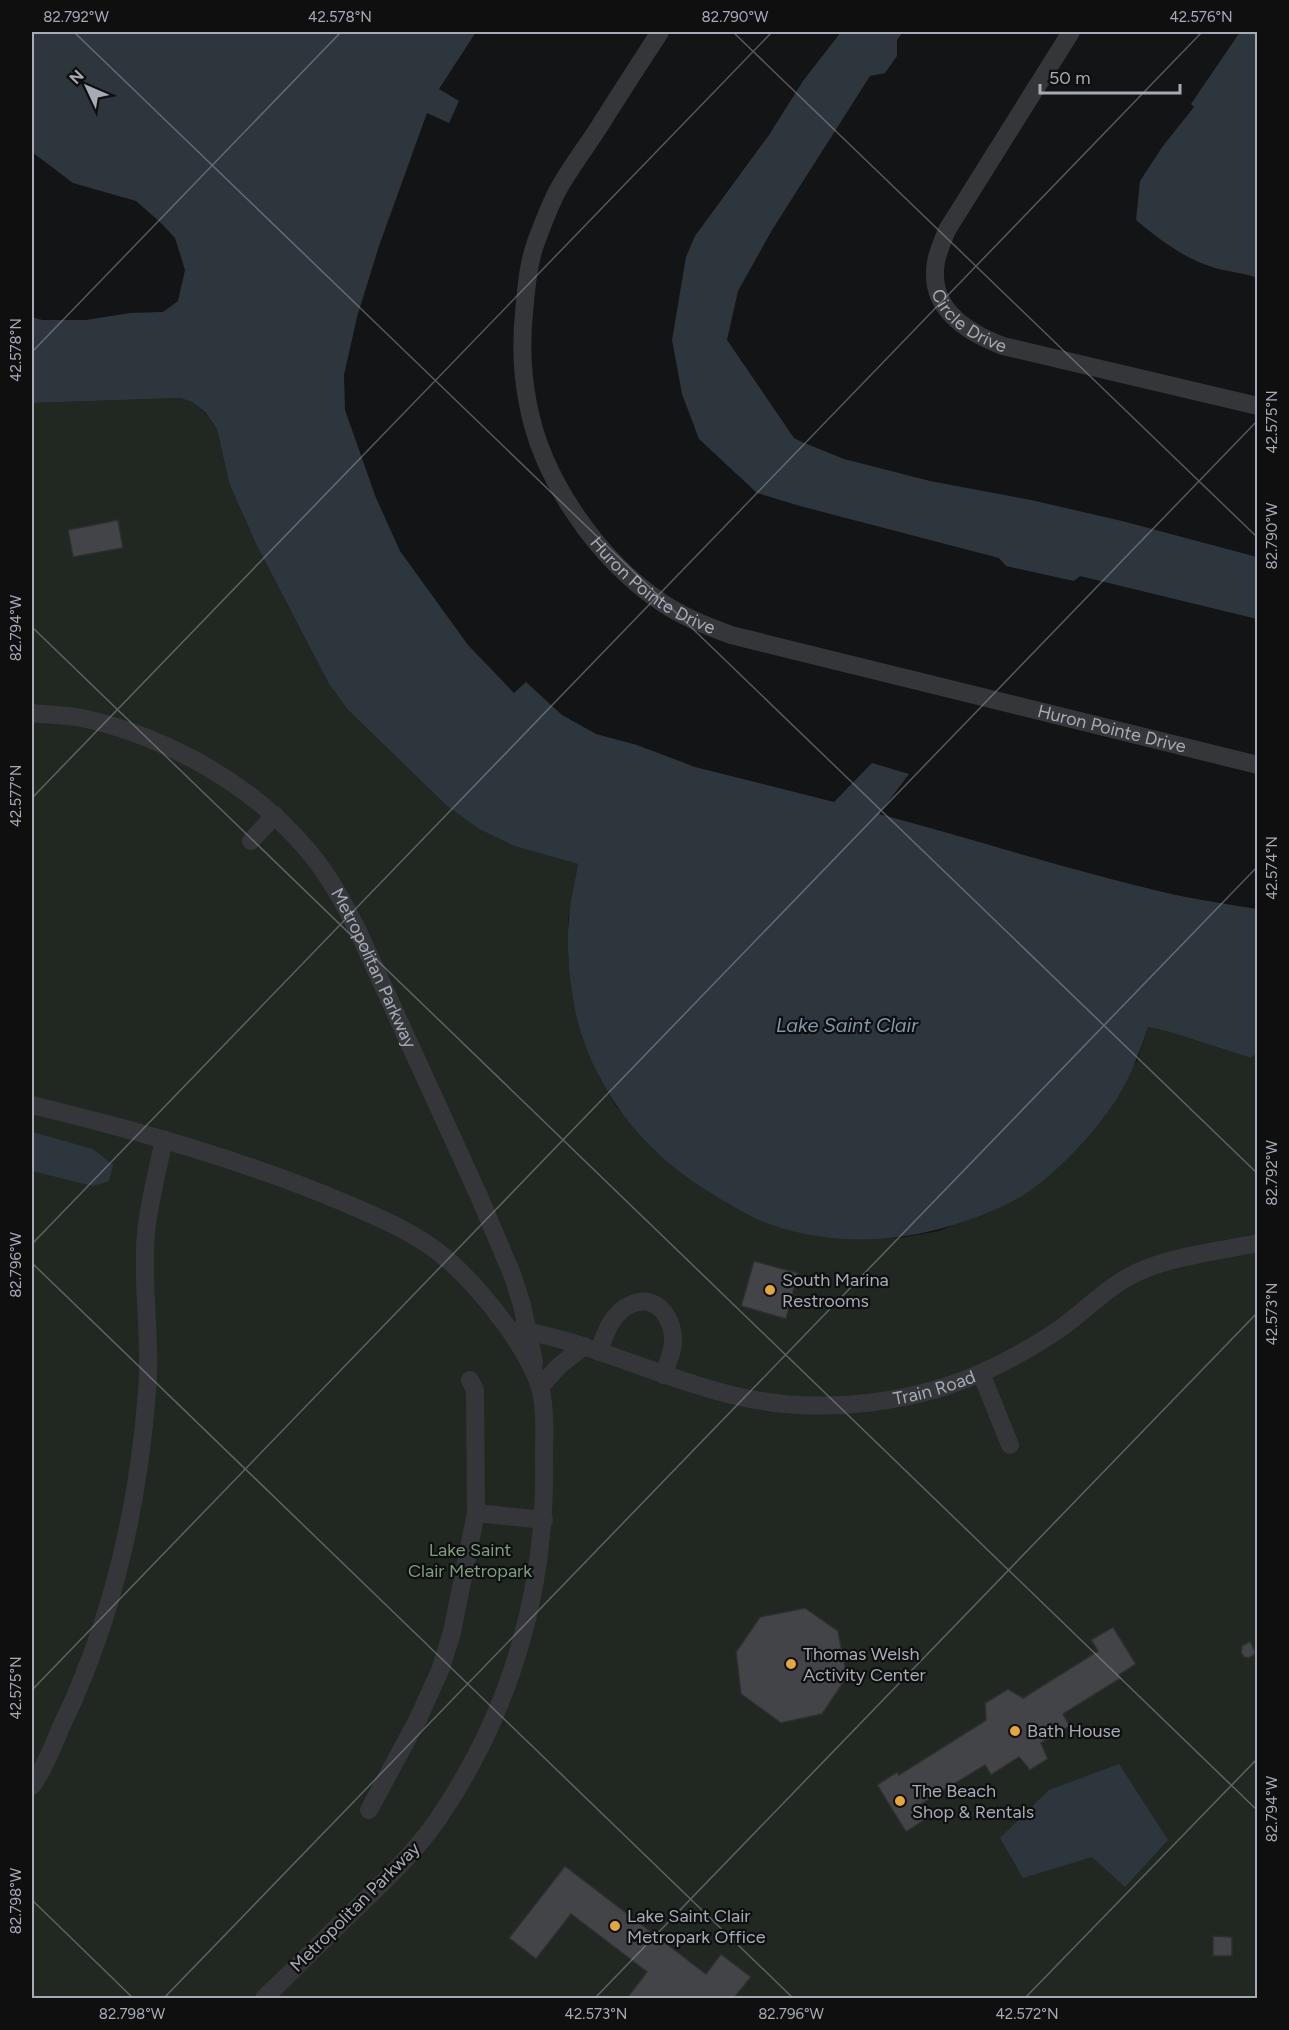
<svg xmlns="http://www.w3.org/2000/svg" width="1289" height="2030" font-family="Figtree,sans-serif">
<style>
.green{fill:#202821}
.water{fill:#2e363d}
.building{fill:#434448;stroke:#2e2e31;stroke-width:1.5}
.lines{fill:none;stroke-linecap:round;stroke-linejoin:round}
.minor{stroke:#35363a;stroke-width:18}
.ticks{fill:none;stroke:#a6abb5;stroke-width:1.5;stroke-opacity:0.45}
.poi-dot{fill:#e6a73a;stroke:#0f0f10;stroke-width:2}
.labels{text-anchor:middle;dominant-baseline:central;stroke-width:4.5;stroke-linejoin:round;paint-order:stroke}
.street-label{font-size:18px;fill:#a6abb5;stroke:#0f0f10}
.poi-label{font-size:18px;fill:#a6abb5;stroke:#0f0f10;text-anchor:start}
.park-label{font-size:18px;fill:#7e9f7f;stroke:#0f0f10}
.water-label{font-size:20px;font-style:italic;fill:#7f99ae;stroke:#0f0f10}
.neatline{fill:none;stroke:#a6abb5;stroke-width:2}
.ticks-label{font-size:15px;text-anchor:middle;fill:#a6abb5}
</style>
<rect width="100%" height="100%" fill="#131415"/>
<!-- green -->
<polygon class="green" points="180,398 192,402 205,413 217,429 229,483 256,544 329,684 348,710 447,806 479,829 514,846 578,864 568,920 568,957 573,992 582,1037 599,1077 617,1108 728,1204 772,1225 809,1234 851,1239 900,1238 939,1231 1017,1199 1137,1061 1148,1027 1170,1032 1251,1058 1257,1053 1257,1998 32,1998 32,403"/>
<!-- water -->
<g class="water">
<path d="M32,32h444l-37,57 20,12 -10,22 -22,-10 -48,133 -22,71 -13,58 1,35 31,88 24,53 68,94 46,48 12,-11 36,33 34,19 41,11 58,22 139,35 38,-39 37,11 -30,40c97,26 191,56 288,79 30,7 61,11 90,16v144l-6,5 -81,-26 -22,-5c-8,24 -16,46 -29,68 -21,35 -68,86 -104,105 -75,38 -161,53 -243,25 -23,-8 -45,-22 -66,-35 -56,-35 -101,-87 -123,-151 -11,-32 -18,-86 -14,-120 1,-18 6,-37 9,-55l-64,-18 -35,-17 -32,-23 -99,-96 -19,-26 -73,-140 -27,-61 -12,-54 -12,-17 -13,-10 -12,-4 -148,5v-86l10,3h44l44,-7 33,-1 15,-11 7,-31 -10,-32 -15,-16 -24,-21 -63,-18 -41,-31z"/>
<polygon points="841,32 903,32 897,40 897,56 885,73 870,76 772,230 738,291 727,340 794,438 802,442 844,459 930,481 1031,500 1122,521 1257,557 1257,619 1080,576 1074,581 1006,566 999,558 800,506 757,493 699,439 682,394 672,340 686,257 695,236 769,135 803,81"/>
<path d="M1240,32h17v246c-15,-6 -30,-6 -45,-11 -29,-9 -53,-28 -76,-47l4,-39 23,-35 31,-39 -3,-3z"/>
<polygon points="32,1132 93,1149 113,1165 109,1181 93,1186 32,1171"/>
<polygon points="1119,1764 1168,1840 1125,1887 1092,1857 1023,1878 1000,1838 1049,1790"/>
</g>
<!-- building -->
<g class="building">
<polygon points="118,520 123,548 73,557 68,530"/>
<polygon points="754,1261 798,1273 786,1319 741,1306"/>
<polygon points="805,1608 838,1631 847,1677 822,1714 781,1723 741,1694 736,1652 760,1617"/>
<polygon points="1113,1627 1136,1664 1119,1675 1121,1678 1063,1714 1070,1726 1041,1743 1048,1759 1030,1770 1019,1757 991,1775 985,1765 918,1806 926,1819 906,1832 877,1785 897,1772 899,1775 986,1720 985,1703 1008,1689 1023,1698 1098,1651 1091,1640"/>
<polygon points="1250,1641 1256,1653 1249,1658 1244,1657 1241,1653 1242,1646"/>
<polygon points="565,1866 706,1974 721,1954 751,1977 734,1998 627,1998 647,1972 571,1914 536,1959 509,1938"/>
<polygon points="1213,1936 1232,1937 1232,1956 1213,1956"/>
</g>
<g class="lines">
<!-- minor -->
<g class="minor">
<path id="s1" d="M660,32c-20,31 -41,63 -61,95 -13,20 -28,40 -40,61 -9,16 -16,36 -23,54 -8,22 -10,48 -12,71 -3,30 -2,61 4,91 14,76 70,155 133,198 22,15 46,24 70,33l527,130"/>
<path id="s2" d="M1071,32l-124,198c-4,10 -9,21 -11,32 -8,46 30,70 67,84l255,60"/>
<path id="s3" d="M32,713c16,2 34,2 50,5 86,19 172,67 228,135 20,24 34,51 48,78l121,265 33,78 10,31 12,57"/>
<polyline points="251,841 275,815"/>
<path d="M32,1105c107,26 211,55 313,98 35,15 74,31 103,57 32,28 79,86 92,127 6,23 4,49 4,72 3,129 -33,253 -106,360 -26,38 -61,69 -94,101 -27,26 -53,53 -80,78"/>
<path id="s4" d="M519,1329c22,6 45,10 66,18 51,16 99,37 151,49 86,20 184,8 262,-31 22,-11 43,-23 63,-37 25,-18 48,-43 77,-56 35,-16 82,-21 120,-29"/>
<path d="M599,1352c6,-19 13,-40 33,-48 26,-11 43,17 41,40 -1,10 -6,21 -10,31"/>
<polyline points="981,1373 1010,1445"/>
<polyline points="540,1387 559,1366 584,1346"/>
<polyline points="476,1513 544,1520"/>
<path d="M32,1786c13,-18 21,-41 30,-61 51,-106 76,-216 85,-333 5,-53 -6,-106 -1,-159 3,-32 12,-63 18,-94"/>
<polyline points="369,1810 418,1719 441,1668 452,1632 476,1513 475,1390 470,1380"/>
</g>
</g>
<!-- ticks -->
<path class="ticks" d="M74,32l1184,1142M733,32l525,506M32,352l309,-320M32,627l1226,1184M32,798l740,-766M32,1244l1170,-1212M32,1263l761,735M32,1690l1226,-1270M32,1900l101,98M164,1998l1094,-1132M595,1998l663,-686M1025,1998l233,-240"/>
<!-- markers -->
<g class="poi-dot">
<circle cx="770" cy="1290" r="6"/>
<circle cx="791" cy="1664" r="6"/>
<circle cx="1015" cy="1731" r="6"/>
<circle cx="900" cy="1801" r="6"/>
<circle cx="615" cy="1926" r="6"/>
</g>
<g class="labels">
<!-- street labels -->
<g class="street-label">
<text stroke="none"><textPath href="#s2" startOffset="342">Circle Drive</textPath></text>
<text stroke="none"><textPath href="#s1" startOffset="636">Huron Pointe Drive</textPath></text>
<text stroke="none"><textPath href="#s1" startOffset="1122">Huron Pointe Drive</textPath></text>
<text stroke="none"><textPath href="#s3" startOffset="452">Metropolitan Parkway</textPath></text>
<text stroke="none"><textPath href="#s4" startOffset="428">Train Road</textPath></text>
<text transform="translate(355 1907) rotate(-45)">Metropolitan Parkway</text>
</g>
<!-- poi labels -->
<g class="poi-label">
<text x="782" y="1280">South Marina<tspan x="782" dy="21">Restrooms</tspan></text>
<text x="803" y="1654">Thomas Welsh<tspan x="803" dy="21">Activity Center</tspan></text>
<text x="1027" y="1731">Bath House</text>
<text x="912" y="1791">The Beach<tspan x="912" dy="21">Shop &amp; Rentals</tspan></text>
<text x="627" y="1916">Lake Saint Clair<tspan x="627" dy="21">Metropark Office</tspan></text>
</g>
<!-- park labels -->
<g class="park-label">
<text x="470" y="1550">Lake Saint<tspan x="470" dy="21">Clair Metropark</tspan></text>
</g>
<!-- water labels -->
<g class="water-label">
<text x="847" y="1025">Lake Saint Clair</text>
</g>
</g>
<!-- border -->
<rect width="1289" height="2030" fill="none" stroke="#0f0f10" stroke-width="66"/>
<!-- north arrow -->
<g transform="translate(87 87) rotate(314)" stroke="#0f0f10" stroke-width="4.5" paint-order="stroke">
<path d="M0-4.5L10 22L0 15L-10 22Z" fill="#a6abb5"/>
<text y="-9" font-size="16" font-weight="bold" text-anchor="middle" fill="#a6abb5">N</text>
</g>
<!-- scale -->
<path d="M1040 84v9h140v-9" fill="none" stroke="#a6abb5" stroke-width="3"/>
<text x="1049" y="84" font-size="18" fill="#a6abb5" stroke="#0f0f10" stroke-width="4.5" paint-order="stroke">50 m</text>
<rect x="33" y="33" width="1223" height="1964" class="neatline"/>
<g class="ticks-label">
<text x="76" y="22">82.792°W</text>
<text x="340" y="22">42.578°N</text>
<text x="735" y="22">82.790°W</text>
<text x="1201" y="22">42.576°N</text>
<text transform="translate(16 350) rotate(-90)" y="5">42.578°N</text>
<text transform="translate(1272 422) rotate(-90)" y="5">42.575°N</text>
<text transform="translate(1272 536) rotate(-90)" y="5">82.790°W</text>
<text transform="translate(16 628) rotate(-90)" y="5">82.794°W</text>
<text transform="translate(16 796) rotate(-90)" y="5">42.577°N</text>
<text transform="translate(1272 868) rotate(-90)" y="5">42.574°N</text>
<text transform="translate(1272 1173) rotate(-90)" y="5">82.792°W</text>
<text transform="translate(16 1265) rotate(-90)" y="5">82.796°W</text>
<text transform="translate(1272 1314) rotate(-90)" y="5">42.573°N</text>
<text transform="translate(16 1688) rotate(-90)" y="5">42.575°N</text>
<text transform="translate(1272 1809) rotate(-90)" y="5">82.794°W</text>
<text transform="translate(16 1901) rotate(-90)" y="5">82.798°W</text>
<text x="132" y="2019">82.798°W</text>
<text x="596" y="2019">42.573°N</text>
<text x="791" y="2019">82.796°W</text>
<text x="1027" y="2019">42.572°N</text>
</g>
</svg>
